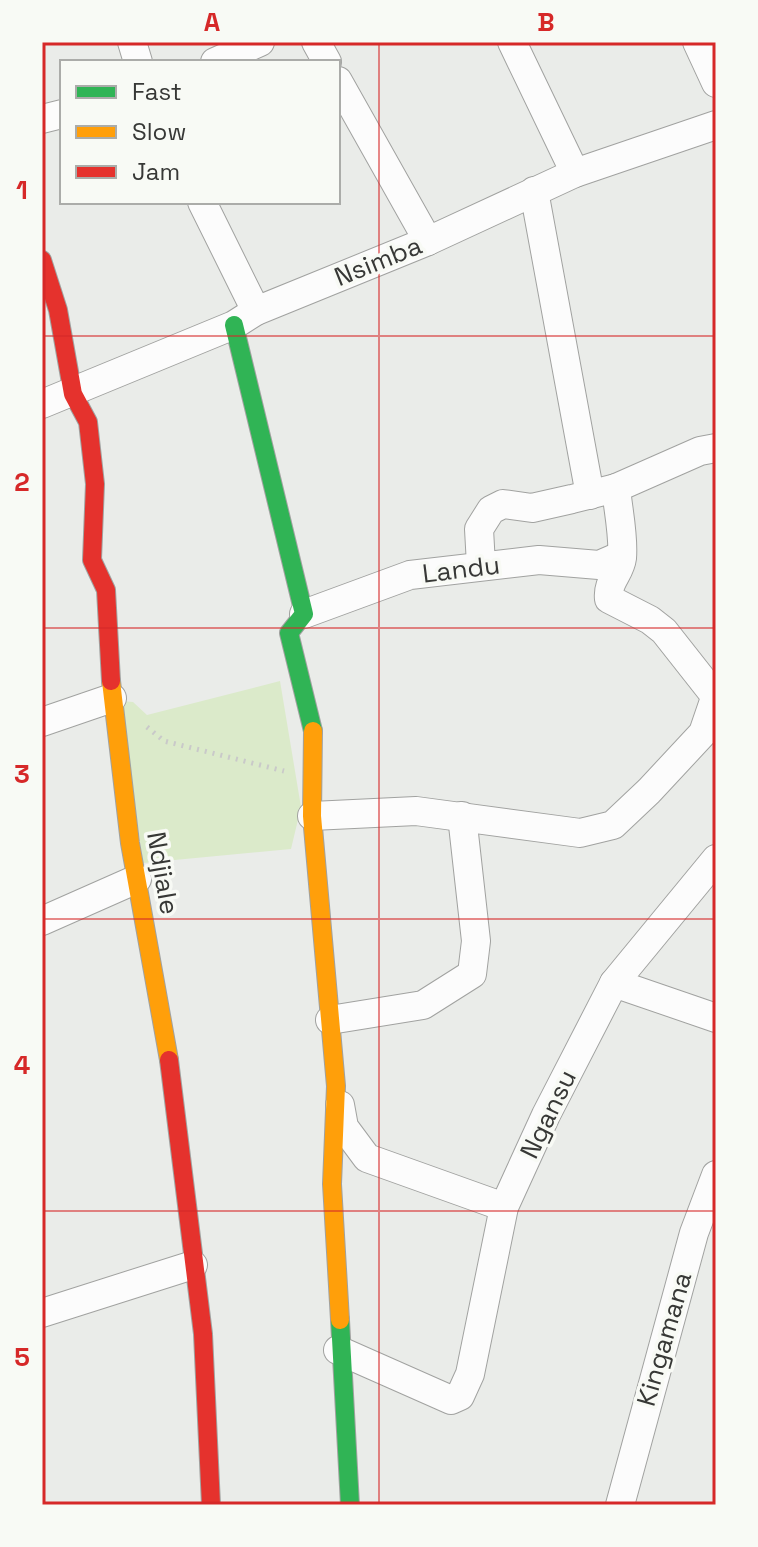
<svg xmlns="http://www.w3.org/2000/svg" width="758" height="1547" font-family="'Space Grotesk',sans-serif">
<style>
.green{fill:#dbeaca}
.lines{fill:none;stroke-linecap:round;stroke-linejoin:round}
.street-casing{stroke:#a1a2a0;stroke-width:30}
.fast-casing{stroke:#a1a2a0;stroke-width:20}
.slow-casing{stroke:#a1a2a0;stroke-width:20}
.jam-casing{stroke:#a1a2a0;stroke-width:20}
.path{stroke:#c9c9c9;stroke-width:5;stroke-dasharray:2 6;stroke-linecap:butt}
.street{stroke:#fcfcfc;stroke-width:28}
.fast{stroke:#30b455;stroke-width:18}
.slow{stroke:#ff9f0a;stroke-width:18}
.jam{stroke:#e5322d;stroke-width:18}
.grid{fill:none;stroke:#d62828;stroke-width:2;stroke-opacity:0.55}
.labels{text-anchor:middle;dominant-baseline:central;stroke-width:7;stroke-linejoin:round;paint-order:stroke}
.street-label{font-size:26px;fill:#373836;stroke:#f8faf5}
.neatline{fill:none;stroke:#d62828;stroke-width:3}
.grid-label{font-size:26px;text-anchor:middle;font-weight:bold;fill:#d62828}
</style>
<rect width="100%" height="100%" fill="#eaece9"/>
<!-- green -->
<polygon class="green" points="280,681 301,807 291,849 143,863 121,701 133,702 147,715"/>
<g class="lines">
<!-- street casing -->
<g class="street-casing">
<g id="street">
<polyline points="132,42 138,62"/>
<polyline points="316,42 327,62"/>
<polyline points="512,42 575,173"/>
<polyline points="697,42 716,83"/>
<polyline points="215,62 260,42"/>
<polyline points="338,81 428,241"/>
<polyline points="42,119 62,114"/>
<polyline points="534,191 590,495"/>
<polyline points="202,202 256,311"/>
<polyline points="42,404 234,325 256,311 428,241 575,173 716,125"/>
<path d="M616,488c2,22 8,48 6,70 -2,16 -15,23 -13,41l41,21 14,11 52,66"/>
<polyline points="481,565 479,529 491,510 503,504 532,508 572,499 616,488 700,451 716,448"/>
<polyline points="304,614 410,575 539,560 599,565 622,555"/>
<polyline points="42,722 112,698"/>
<polyline points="312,816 416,811 580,833 613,825 649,791 703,733 716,695"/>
<polyline points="42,921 137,879"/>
<polyline points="614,983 716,1018"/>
<polyline points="330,1020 423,1005 472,974 476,941 462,816"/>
<polyline points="340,1105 344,1127 367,1158 504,1207"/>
<polyline points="42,1313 193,1265"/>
<polyline points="338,1350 451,1400 460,1396 470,1374 504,1207 546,1115 614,983 716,859"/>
<polyline points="620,1505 694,1233 716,1175"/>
</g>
</g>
<!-- fast casing -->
<g class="fast-casing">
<g id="fast">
<polyline points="234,325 304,614 289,633 313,731"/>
<polyline points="340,1320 350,1505"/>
</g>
</g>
<!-- slow casing -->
<g class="slow-casing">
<g id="slow">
<polyline points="111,681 130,843 169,1060"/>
<polyline points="313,731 312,816 336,1086 332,1184 340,1320"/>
</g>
</g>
<!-- jam casing -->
<g class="jam-casing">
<g id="jam">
<polyline points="42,260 58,310 73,394 88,422 95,484 92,560 106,590 111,681"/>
<polyline points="169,1060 203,1334 211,1505"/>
</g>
</g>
<!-- path -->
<polyline class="path" points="147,727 164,741 284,771"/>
<!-- street -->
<use href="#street" class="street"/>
<!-- fast -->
<use href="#fast" class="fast"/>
<!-- slow -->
<use href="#slow" class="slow"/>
<!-- jam -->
<use href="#jam" class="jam"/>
</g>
<!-- grid -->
<path class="grid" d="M379,42v1463M42,336h674M42,628h674M42,919h674M42,1211h674"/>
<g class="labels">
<!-- street labels -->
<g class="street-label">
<text transform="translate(378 261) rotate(-22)">Nsimba</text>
<text transform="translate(461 569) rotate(-7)">Landu</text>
<text transform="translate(163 873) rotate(80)">Ndjiale</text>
<text transform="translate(548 1114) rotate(-64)">Ngansu</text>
<text transform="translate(664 1339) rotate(-74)">Kingamana</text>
</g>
</g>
<!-- border -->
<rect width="758" height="1547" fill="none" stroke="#f8faf5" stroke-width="88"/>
<!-- legend -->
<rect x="60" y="60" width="280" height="144" fill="#f8faf5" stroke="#abaca9" stroke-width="2"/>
<rect x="76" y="86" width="40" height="12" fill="#30b455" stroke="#abaca9" stroke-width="2"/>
<text x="132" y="100" font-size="24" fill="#373836">Fast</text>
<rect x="76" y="126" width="40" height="12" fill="#ff9f0a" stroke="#abaca9" stroke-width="2"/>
<text x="132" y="140" font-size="24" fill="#373836">Slow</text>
<rect x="76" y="166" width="40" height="12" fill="#e5322d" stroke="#abaca9" stroke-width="2"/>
<text x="132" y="180" font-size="24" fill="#373836">Jam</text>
<rect x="44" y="44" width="670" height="1459" class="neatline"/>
<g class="grid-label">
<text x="212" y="31">A</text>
<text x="546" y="31">B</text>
<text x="22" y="199">1</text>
<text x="22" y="491">2</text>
<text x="22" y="783">3</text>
<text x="22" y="1074">4</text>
<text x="22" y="1366">5</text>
</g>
</svg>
